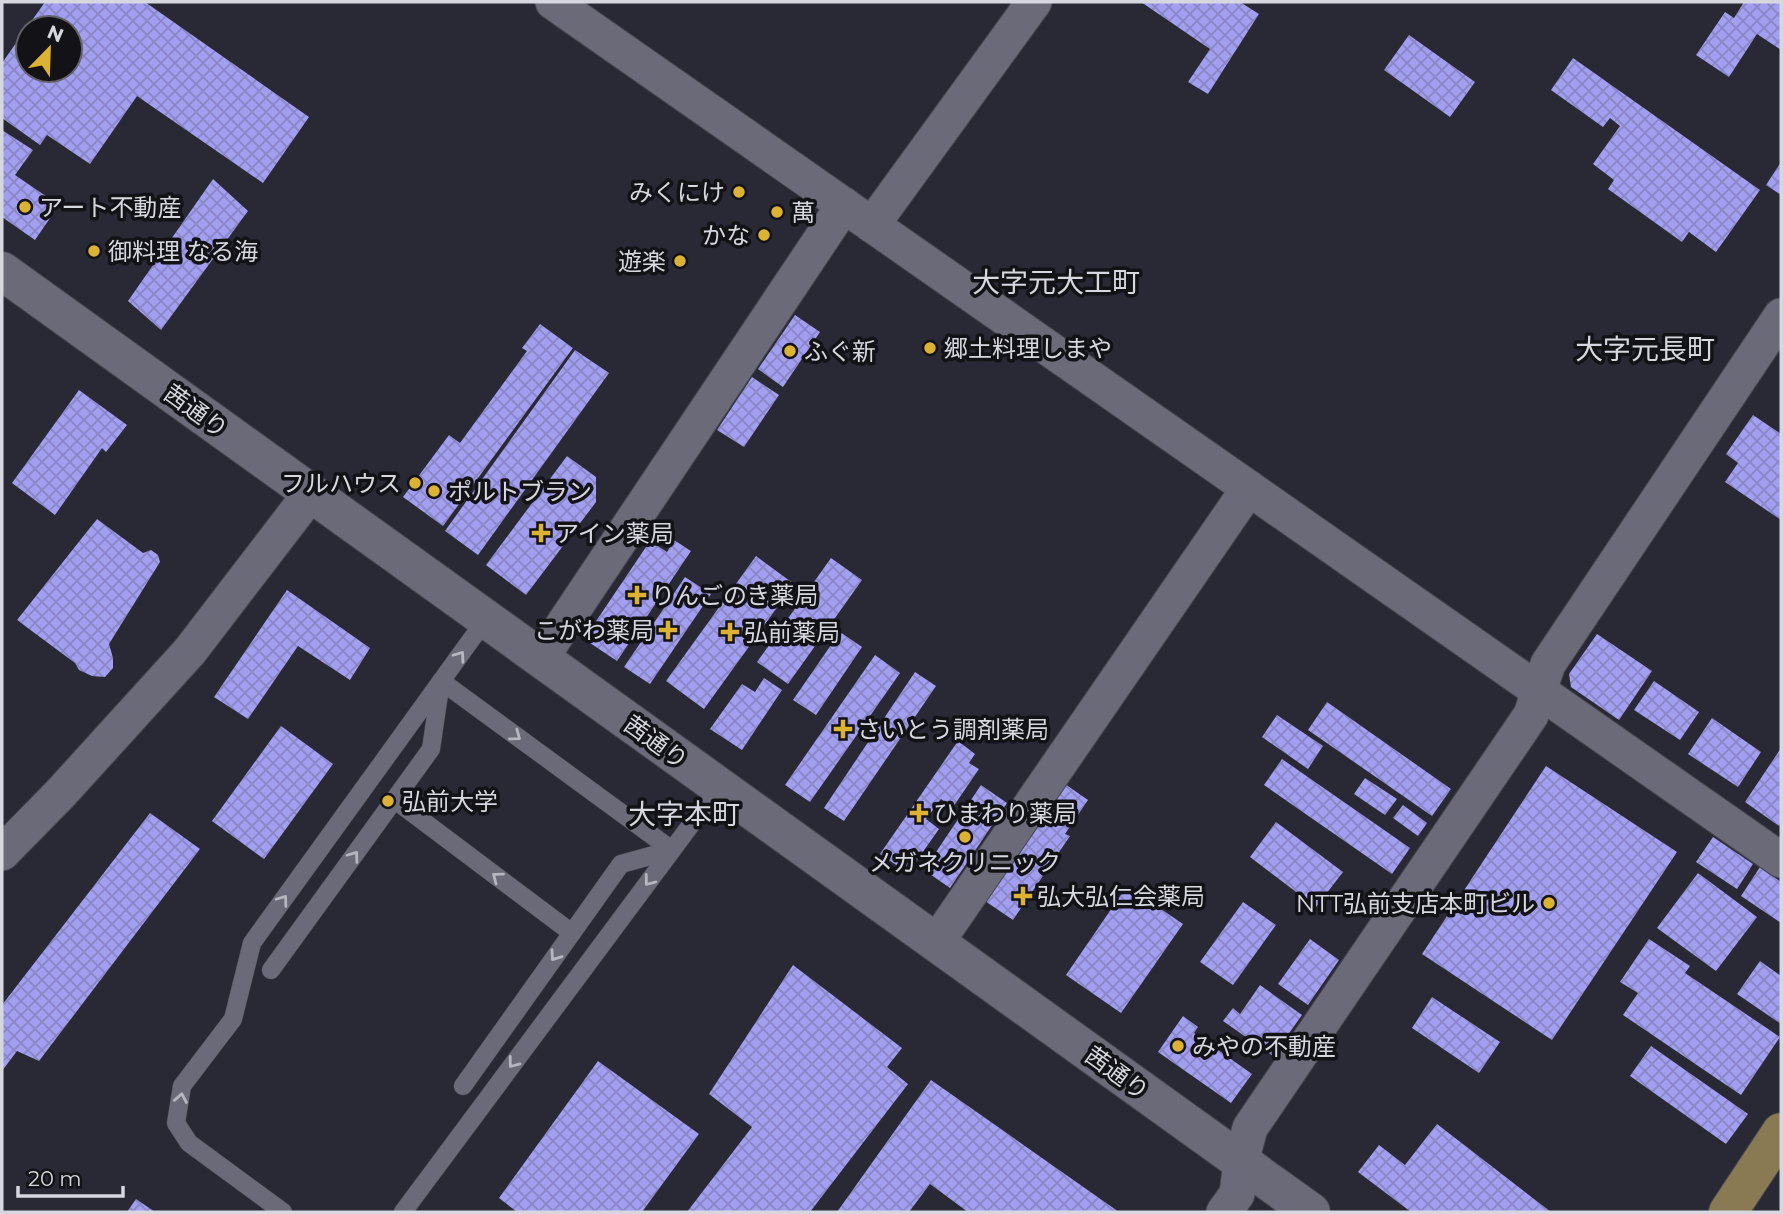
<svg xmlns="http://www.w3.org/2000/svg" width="1783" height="1214" font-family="Montserrat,'Noto Sans JP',sans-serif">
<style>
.building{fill:url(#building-cross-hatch);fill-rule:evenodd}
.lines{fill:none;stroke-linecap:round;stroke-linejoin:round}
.service-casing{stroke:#45444f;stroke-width:19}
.minor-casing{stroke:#45444f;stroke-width:37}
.tertiary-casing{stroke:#45444f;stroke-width:40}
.primary-casing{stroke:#45444f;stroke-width:40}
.service{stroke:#6a6a78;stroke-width:18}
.minor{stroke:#6a6a78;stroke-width:35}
.tertiary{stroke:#6a6a78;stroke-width:38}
.primary{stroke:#897a54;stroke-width:38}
.oneway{stroke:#b6b6c0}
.poi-dot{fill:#dbb233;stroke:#121217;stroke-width:2.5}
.labels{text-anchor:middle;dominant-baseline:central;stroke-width:7;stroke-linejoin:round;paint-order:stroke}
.poi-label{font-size:24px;fill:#d7d7df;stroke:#121217;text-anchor:start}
.street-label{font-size:24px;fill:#d7d7df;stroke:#121217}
.quarter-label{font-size:28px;fill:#d7d7df;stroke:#121217}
</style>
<defs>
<pattern id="building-cross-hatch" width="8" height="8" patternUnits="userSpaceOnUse" patternTransform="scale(1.75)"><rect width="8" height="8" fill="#a29ef0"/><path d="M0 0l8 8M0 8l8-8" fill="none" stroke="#8a86c5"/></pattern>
</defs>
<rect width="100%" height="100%" fill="#292935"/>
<!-- building -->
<g class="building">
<path d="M45,2h100l164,115 -46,66 -126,-87 -47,68 -43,-29 -7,10 -38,-27v-55zM28,28h42v42h-42z"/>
<polygon points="1141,2 1240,2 1259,14 1208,94 1188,82 1210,49"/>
<polygon points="1744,2 1781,2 1781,50 1757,34 1729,77 1696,55 1725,12 1734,18"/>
<polygon points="1409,35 1475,82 1450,117 1384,70"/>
<polygon points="1573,58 1760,190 1716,252 1689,232 1682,242 1608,189 1614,180 1593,164 1620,126 1610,118 1603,127 1551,90"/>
<polygon points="2,130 33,150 15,175 59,205 35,240 2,217"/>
<polygon points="1781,162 1781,195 1766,185"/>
<polygon points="213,179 248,211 161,330 128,301"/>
<polygon points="795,315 820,332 783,387 758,369"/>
<polygon points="540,324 573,348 443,526 403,497 449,435 460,443 527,351 522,348"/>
<polygon points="575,350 609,373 478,555 445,531"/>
<polygon points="752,377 779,395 744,447 717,430"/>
<polygon points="79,390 127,425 106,452 102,448 55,515 12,483"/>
<polygon points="1753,415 1781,434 1781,520 1725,482 1738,463 1726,454"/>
<polygon points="567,456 596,477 596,502 526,595 486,565"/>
<polygon points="97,519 143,553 151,550 158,555 160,562 109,644 113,658 113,668 105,677 92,676 79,670 75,663 17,620"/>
<polygon points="674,540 691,551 617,661 584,639 650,541 667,552"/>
<polygon points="756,556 794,584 704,709 666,681"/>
<polygon points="831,558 862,580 788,684 757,662"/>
<polygon points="685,577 711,594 650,684 624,667"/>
<polygon points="287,590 370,648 350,680 298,646 248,719 214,697"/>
<polygon points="840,632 862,647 816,715 793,700"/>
<polygon points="1597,634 1652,671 1619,720 1571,687 1569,674"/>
<polygon points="875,655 900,673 810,802 785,785"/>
<polygon points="915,672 936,686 844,821 824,808"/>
<polygon points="764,678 782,690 742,750 710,729 742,684 755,692"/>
<polygon points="1654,681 1699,712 1680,740 1634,710"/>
<polygon points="1327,702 1451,789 1432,816 1308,730"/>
<polygon points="1277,715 1323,746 1308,769 1262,737"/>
<polygon points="1712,718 1761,752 1738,787 1688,754"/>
<polygon points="281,726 333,764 264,859 212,821"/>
<polygon points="958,741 975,754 969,763 979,769 953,807 941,799 926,819 939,829 908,873 880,854"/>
<polygon points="1781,748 1781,822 1779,826 1745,802"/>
<polygon points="1282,759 1410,848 1392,874 1264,785"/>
<polygon points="1546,766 1677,852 1552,1040 1422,954"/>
<polygon points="1365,778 1397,799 1385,815 1354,794"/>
<polygon points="1065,784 1088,800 1065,834 1070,836 1013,920 985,901"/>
<polygon points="981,785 1007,803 950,888 924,870"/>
<polygon points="1403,805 1427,823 1418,836 1393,818"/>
<polygon points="150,813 200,849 39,1061 17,1051 2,1071 2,1005"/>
<polygon points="1276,822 1343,872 1316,907 1250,857"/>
<polygon points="1713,837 1753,864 1737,889 1696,862"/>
<polygon points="1760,867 1781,882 1781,923 1741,896"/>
<polygon points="1698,873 1757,917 1716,971 1657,928"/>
<polygon points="1127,886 1183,924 1121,1013 1066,975"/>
<polygon points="1243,902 1276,925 1233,985 1200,962"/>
<polygon points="1310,939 1339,960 1308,1005 1278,984"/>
<polygon points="1649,939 1690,966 1685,973 1780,1037 1741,1095 1623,1015 1638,993 1620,982"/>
<polygon points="1760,961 1781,976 1781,1024 1737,994"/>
<polygon points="793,965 902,1048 887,1067 908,1084 810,1212 687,1212 752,1127 709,1094"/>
<polygon points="1260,985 1302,1015 1273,1056 1223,1021 1233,1008 1240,1014"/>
<polygon points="1432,997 1500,1042 1479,1073 1412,1028"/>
<polygon points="1183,1016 1198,1027 1194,1033 1252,1074 1231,1103 1158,1052"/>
<polygon points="1651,1046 1748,1114 1726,1144 1630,1076"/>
<polygon points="598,1061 699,1134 642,1212 517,1212 499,1198"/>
<polygon points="931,1080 1119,1212 968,1212 930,1184 909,1212 837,1212"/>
<polygon points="1437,1124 1551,1212 1411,1212 1358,1172 1379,1145 1405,1165"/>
<polygon points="136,1199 155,1212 127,1212"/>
</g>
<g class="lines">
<!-- service casing -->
<g class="service-casing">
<g id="service">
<polyline points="395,800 572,933"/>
<polyline points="271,970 431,749 441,681 672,850"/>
<polyline points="463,1086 621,864 672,850"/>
<polyline points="283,1212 189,1143 176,1123 182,1086 233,1019 252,943 486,619"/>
<polyline points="403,1212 719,787"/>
</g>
</g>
<!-- minor casing -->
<g class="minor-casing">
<g id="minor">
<polyline points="553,2 1781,860"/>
<polyline points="872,225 1034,2"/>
<polyline points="541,658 844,205"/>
<polyline points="2,853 60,794 190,651 311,493"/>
<polyline points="936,943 1249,488"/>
<polyline points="1224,1212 1237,1194 1241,1162 1250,1128 1531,715 1548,664 1781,316"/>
</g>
</g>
<!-- tertiary casing -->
<g class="tertiary-casing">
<polyline id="tertiary" points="2,271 1311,1212"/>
</g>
<!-- primary casing -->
<g class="primary-casing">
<polyline id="primary" points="1728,1212 1781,1132"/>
</g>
<!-- service -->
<use href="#service" class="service"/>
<!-- minor -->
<use href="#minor" class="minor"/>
<!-- tertiary -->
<use href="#tertiary" class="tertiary"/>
<!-- primary -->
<use href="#primary" class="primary"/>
</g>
<!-- one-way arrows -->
<defs><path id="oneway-chevron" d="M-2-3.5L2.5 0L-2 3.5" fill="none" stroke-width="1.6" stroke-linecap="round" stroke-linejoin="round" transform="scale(1.75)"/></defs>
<g class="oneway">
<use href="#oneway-chevron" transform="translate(460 656) rotate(-54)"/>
<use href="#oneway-chevron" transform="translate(516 736) rotate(36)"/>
<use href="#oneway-chevron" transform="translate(354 856) rotate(-54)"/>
<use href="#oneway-chevron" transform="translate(497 877) rotate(-143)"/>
<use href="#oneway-chevron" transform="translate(649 881) rotate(127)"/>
<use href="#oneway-chevron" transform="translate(283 900) rotate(-54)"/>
<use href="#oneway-chevron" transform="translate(555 956) rotate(125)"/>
<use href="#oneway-chevron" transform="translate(513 1063) rotate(127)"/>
<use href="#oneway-chevron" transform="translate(181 1098) rotate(-80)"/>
</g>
<!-- markers -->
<g class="poi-dot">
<circle cx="739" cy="192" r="7"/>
<circle cx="25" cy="207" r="7"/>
<circle cx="777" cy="212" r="7"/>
<circle cx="764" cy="235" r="7"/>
<circle cx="94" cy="251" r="7"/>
<circle cx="680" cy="261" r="7"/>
<circle cx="930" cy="348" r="7"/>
<circle cx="790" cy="351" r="7"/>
<circle cx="415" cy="483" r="7"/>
<circle cx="434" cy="491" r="7"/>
<path d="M537.5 522.5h7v7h7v7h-7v7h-7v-7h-7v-7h7z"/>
<path d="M633.5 584.5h7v7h7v7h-7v7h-7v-7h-7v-7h7z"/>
<path d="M664.5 619.5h7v7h7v7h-7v7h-7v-7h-7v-7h7z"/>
<path d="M726.5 621.5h7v7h7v7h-7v7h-7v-7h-7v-7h7z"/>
<path d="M839.5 718.5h7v7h7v7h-7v7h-7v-7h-7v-7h7z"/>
<circle cx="388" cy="801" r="7"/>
<path d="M915.5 802.5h7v7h7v7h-7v7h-7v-7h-7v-7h7z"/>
<circle cx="965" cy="837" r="7"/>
<path d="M1019.5 885.5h7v7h7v7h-7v7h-7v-7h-7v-7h7z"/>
<circle cx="1549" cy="903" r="7"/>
<circle cx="1178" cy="1046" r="7"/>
</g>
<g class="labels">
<!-- poi labels -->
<g class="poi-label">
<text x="725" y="192" text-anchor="end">みくにけ</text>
<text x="39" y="207">アート不動産</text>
<text x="791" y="212">萬</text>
<text x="750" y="235" text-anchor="end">かな</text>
<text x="108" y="251">御料理 なる海</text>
<text x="666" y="261" text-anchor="end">遊楽</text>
<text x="944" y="348">郷土料理しまや</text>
<text x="804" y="351">ふぐ新</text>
<text x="401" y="483" text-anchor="end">フルハウス</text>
<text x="448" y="491">ポルトブラン</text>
<text x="555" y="533">アイン薬局</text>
<text x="651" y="595">りんごのき薬局</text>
<text x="654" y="630" text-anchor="end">こがわ薬局</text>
<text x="744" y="632">弘前薬局</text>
<text x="857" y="729">さいとう調剤薬局</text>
<text x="402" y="801">弘前大学</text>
<text x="933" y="813">ひまわり薬局</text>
<text x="965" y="862" text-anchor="middle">メガネクリニック</text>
<text x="1037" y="896">弘大弘仁会薬局</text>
<text x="1535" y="903" text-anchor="end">NTT弘前支店本町ビル</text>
<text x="1192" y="1046">みやの不動産</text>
</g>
<!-- street labels -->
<g class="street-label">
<text transform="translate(196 411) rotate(36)">茜通り</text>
<text transform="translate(656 742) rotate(36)">茜通り</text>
<text transform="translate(1117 1073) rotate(36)">茜通り</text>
</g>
<!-- quarter labels -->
<g class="quarter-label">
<text x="1056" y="282">大字元大工町</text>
<text x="1645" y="349">大字元長町</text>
<text x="684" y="814">大字本町</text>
</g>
</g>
<!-- border -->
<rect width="1783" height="1214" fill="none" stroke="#d7d7df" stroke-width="7"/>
<!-- north arrow -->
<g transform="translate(49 49) rotate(23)"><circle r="33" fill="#121217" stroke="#616167" stroke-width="2"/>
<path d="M0-5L12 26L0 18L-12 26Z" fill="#dbb233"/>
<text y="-10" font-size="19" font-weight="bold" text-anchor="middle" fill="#d7d7df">N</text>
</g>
<!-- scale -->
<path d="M18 1186v10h105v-10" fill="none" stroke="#d7d7df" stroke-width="3.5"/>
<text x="28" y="1186" font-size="21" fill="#d7d7df" stroke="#121217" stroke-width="5" paint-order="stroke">20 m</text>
</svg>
